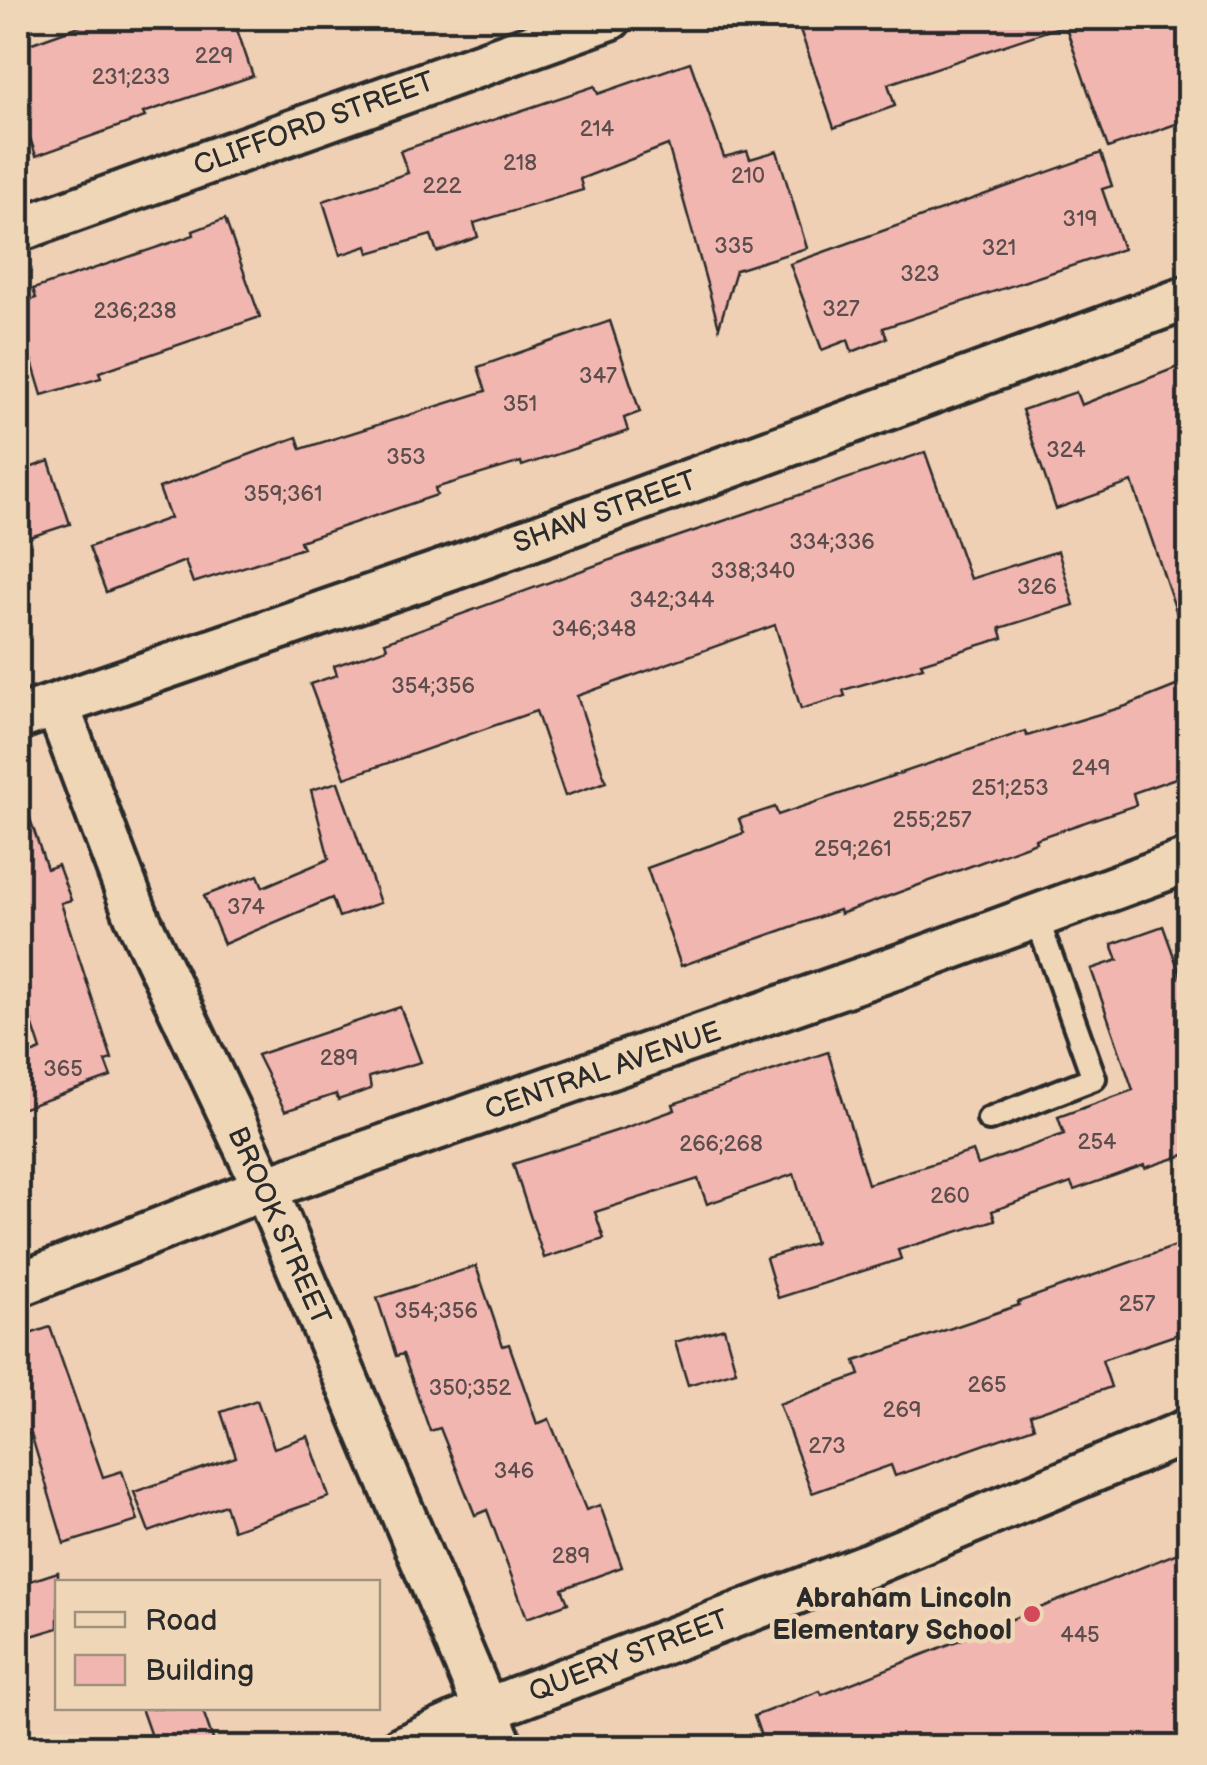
<svg xmlns="http://www.w3.org/2000/svg" width="1207" height="1765" font-family="'Balsamiq Sans',sans-serif">
<style>
.building{fill:#f1b6b0;stroke:#2b2b2b;stroke-width:2.5}
.lines{fill:none;stroke-linecap:round;stroke-linejoin:round}
.service-casing{stroke:#2b2b2b;stroke-width:30}
.minor-casing{stroke:#2b2b2b;stroke-width:50}
.service{stroke:#eed6b6;stroke-width:22}
.minor{stroke:#eed6b6;stroke-width:42}
.poi-dot{fill:#d1495b;stroke:#eed6b6;stroke-width:4}
.labels{text-anchor:middle;dominant-baseline:central;stroke-width:9;stroke-linejoin:round;paint-order:stroke}
.number-label{font-size:22px;fill:#5c4e4c}
.street-label{font-size:28px;fill:#2b2b2b;stroke:#eed6b6}
.poi-label{font-size:28px;font-weight:bold;fill:#2b2b2b;stroke:#eed6b6;text-anchor:end}
</style>
<rect width="100%" height="100%" fill="#efd0b5"/>
<filter id="ink" filterUnits="userSpaceOnUse"><feTurbulence type="fractalNoise" baseFrequency=".01" numOctaves="2"/><feDisplacementMap in="SourceGraphic" scale="20" xChannelSelector="R" yChannelSelector="G"/><feConvolveMatrix kernelMatrix="1 2 1 2 8 2 1 2 1" color-interpolation-filters="sRGB"/></filter>
<g filter="url(#ink)">
<!-- building -->
<g class="building">
<polygon points="102,18 233,18 253,76 143,113 145,117 36,156 18,102 18,48"/>
<polygon points="796,18 1190,18 1190,119 1108,148 1065,25 888,84 895,106 834,128"/>
<polygon points="690,62 724,157 747,151 750,159 777,151 807,248 736,270 719,327 668,145 580,179 583,190 474,223 478,237 437,252 431,235 369,253 367,246 340,255 323,201 408,173 400,151 595,86 598,94"/>
<polygon points="1101,153 1112,186 1102,189 1123,249 883,328 887,338 852,352 848,340 822,350 790,264"/>
<polygon points="225,219 260,317 99,372 101,378 42,395 18,315 18,304 36,298 33,289 194,235 193,231"/>
<polygon points="610,321 640,412 624,418 628,431 522,466 521,462 435,488 437,495 300,541 303,548 193,583 185,561 106,592 89,547 170,518 159,488 297,437 301,449 486,391 478,367"/>
<polygon points="1190,362 1190,630 1183,631 1132,482 1056,509 1022,410 1076,392 1081,405"/>
<polygon points="925,452 970,579 1058,551 1074,605 1000,628 1003,638 921,663 923,667 843,690 845,696 801,709 775,625 577,696 606,782 565,796 536,711 345,778 310,684 337,675 334,666 387,648 385,642 624,555"/>
<polygon points="49,461 70,524 18,541 18,472"/>
<polygon points="1181,684 1190,708 1190,773 1133,793 1136,805 1035,839 1036,842 840,914 839,910 681,966 647,868 744,833 739,819 775,807 778,815 1025,731 1027,736 1126,706"/>
<polygon points="338,782 380,903 339,917 332,898 224,944 204,896 258,875 263,887 329,859 311,790"/>
<polygon points="24,801 47,869 58,865 71,900 61,903 112,1059 105,1061 111,1077 18,1110 18,1059 41,1050 18,980 18,802"/>
<polygon points="1163,926 1190,1001 1190,1153 1145,1168 1144,1165 1074,1190 1071,1183 992,1211 995,1220 898,1250 901,1259 778,1298 766,1258 815,1243 794,1174 707,1204 698,1179 595,1212 604,1239 544,1258 513,1164 622,1129 675,1110 673,1104 828,1052 868,1184 973,1151 978,1165 1064,1134 1058,1117 1133,1090 1091,969 1118,960 1112,944"/>
<polygon points="400,1007 421,1062 369,1077 371,1089 338,1100 336,1094 285,1111 257,1055"/>
<polygon points="1190,1241 1190,1330 1102,1360 1111,1387 1030,1415 1034,1427 949,1457 895,1476 891,1465 812,1493 779,1404 860,1375 855,1361 1019,1305 1018,1302"/>
<polygon points="476,1266 503,1346 509,1344 537,1424 549,1419 586,1510 600,1505 622,1567 562,1589 568,1603 527,1618 487,1510 475,1515 440,1428 430,1431 403,1354 396,1356 377,1298"/>
<polygon points="50,1327 103,1477 122,1471 138,1521 64,1544 31,1434 26,1435 18,1409 18,1338"/>
<polygon points="724,1328 736,1371 688,1385 675,1342"/>
<polygon points="257,1400 274,1448 308,1436 329,1497 233,1530 225,1505 149,1532 134,1492 236,1457 221,1412"/>
<polygon points="1190,1548 1190,1748 765,1748 754,1716 820,1691 822,1695"/>
<polygon points="58,1572 58,1628 18,1640 18,1585"/>
<polygon points="141,1708 202,1708 216,1748 155,1748"/>
</g>
<g class="lines">
<!-- service casing -->
<g class="service-casing">
<polyline id="service" points="989,1119 1094,1078 1036,916"/>
</g>
<!-- minor casing -->
<g class="minor-casing">
<g id="minor">
<polyline points="18,230 610,18"/>
<polyline points="57,705 136,915 265,1188 502,1748"/>
<polyline points="18,718 450,569 1190,297"/>
<polyline points="18,1285 265,1188 920,959 1190,860"/>
<polyline points="402,1748 486,1710 868,1565 1190,1430"/>
</g>
</g>
<!-- service -->
<use href="#service" class="service"/>
<!-- minor -->
<use href="#minor" class="minor"/>
</g>
</g>
<!-- markers -->
<circle class="poi-dot" cx="1032" cy="1614" r="10"/>
<g class="labels">
<!-- number labels -->
<g class="number-label">
<text x="214" y="56">229</text>
<text x="131" y="77">231;233</text>
<text x="597" y="129">214</text>
<text x="520" y="163">218</text>
<text x="748" y="176">210</text>
<text x="442" y="186">222</text>
<text x="1080" y="219">319</text>
<text x="734" y="246">335</text>
<text x="999" y="248">321</text>
<text x="920" y="274">323</text>
<text x="841" y="309">327</text>
<text x="135" y="311">236;238</text>
<text x="598" y="376">347</text>
<text x="520" y="404">351</text>
<text x="1066" y="450">324</text>
<text x="406" y="457">353</text>
<text x="283" y="494">359;361</text>
<text x="832" y="542">334;336</text>
<text x="753" y="571">338;340</text>
<text x="1037" y="587">326</text>
<text x="672" y="600">342;344</text>
<text x="594" y="629">346;348</text>
<text x="433" y="686">354;356</text>
<text x="1091" y="768">249</text>
<text x="1010" y="788">251;253</text>
<text x="932" y="820">255;257</text>
<text x="853" y="849">259;261</text>
<text x="246" y="907">374</text>
<text x="339" y="1058">289</text>
<text x="63" y="1069">365</text>
<text x="1097" y="1142">254</text>
<text x="721" y="1144">266;268</text>
<text x="950" y="1196">260</text>
<text x="1137" y="1304">257</text>
<text x="436" y="1311">354;356</text>
<text x="987" y="1385">265</text>
<text x="470" y="1388">350;352</text>
<text x="902" y="1410">269</text>
<text x="827" y="1446">273</text>
<text x="514" y="1471">346</text>
<text x="571" y="1556">289</text>
<text x="1080" y="1635">445</text>
</g>
<!-- street labels -->
<g class="street-label">
<text transform="translate(314 124) rotate(-20)">CLIFFORD STREET</text>
<text transform="translate(605 512) rotate(-20)">SHAW STREET</text>
<text transform="translate(603 1071) rotate(-19)">CENTRAL AVENUE</text>
<text transform="translate(279 1226) rotate(66)">BROOK STREET</text>
<text transform="translate(629 1656) rotate(-21)">QUERY STREET</text>
</g>
<!-- poi labels -->
<g class="poi-label">
<text x="1012" y="1598">Abraham Lincoln<tspan x="1012" dy="32">Elementary School</tspan></text>
</g>
</g>
<!-- margin -->
<rect width="1207" height="1765" fill="none" stroke="#eed6b6" stroke-width="60"/>
<rect x="30" y="30" width="1147" height="1705" fill="none" stroke="#2b2b2b" stroke-width="4" filter="url(#ink)"/>
<!-- legend -->
<rect x="55" y="1580" width="325" height="130" fill="#eed6b6" stroke="#a0927e" stroke-width="2.5"/>
<rect x="75" y="1612" width="50" height="15" fill="#eed6b6" stroke="#a0927e" stroke-width="2.5"/>
<text x="145" y="1630" font-size="30" fill="#2b2b2b">Road</text>
<rect x="75" y="1655" width="50" height="30" fill="#f1b6b0" stroke="#a0927e" stroke-width="2.5"/>
<text x="145" y="1680" font-size="30" fill="#2b2b2b">Building</text>
</svg>
